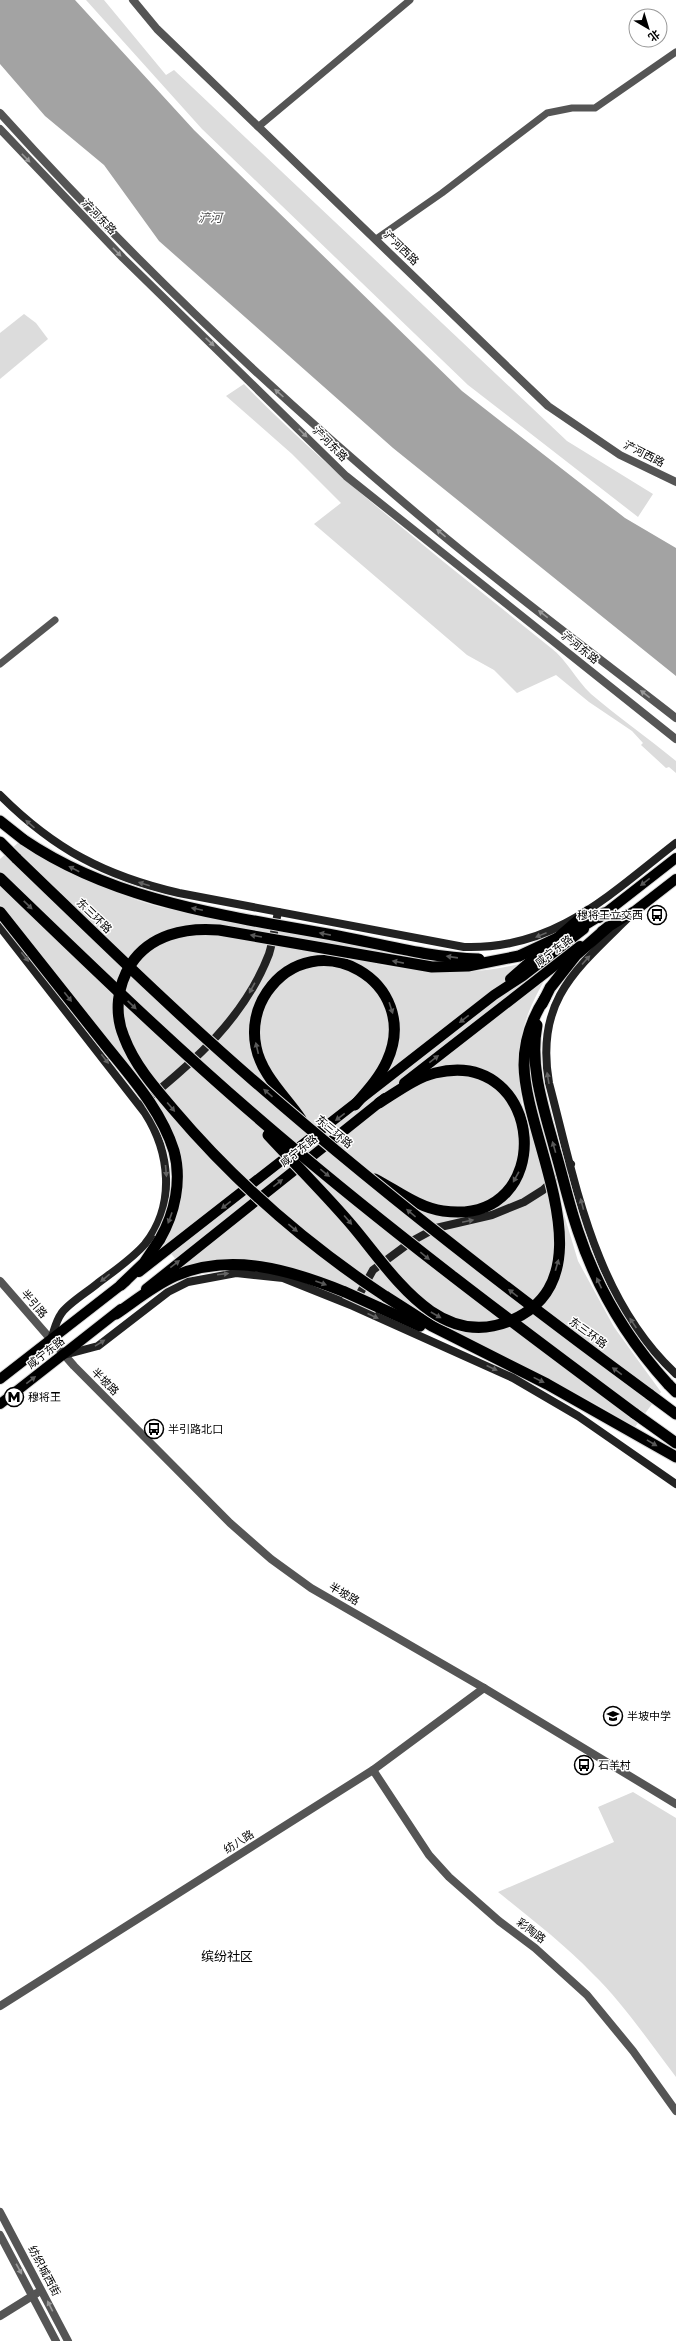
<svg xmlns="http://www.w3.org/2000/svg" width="676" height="2341" font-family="Signika,'Noto Sans SC',sans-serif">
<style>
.green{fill:#dcdcdc}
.water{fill:#a3a3a3}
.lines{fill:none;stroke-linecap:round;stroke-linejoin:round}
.primary-casing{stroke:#dbdbdb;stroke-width:12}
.trunk-casing{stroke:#dbdbdb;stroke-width:13}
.minor{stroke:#555;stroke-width:7}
.tertiary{stroke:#555;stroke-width:8}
.secondary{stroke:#222;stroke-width:8}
.primary{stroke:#000;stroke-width:10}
.trunk{stroke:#000;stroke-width:11}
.trunk-bridge-casing{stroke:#dbdbdb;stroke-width:13;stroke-linecap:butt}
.trunk-bridge{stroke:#000;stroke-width:11}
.oneway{fill:#999}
.oneway2{fill:#646464}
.oneway3{fill:#595959}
.labels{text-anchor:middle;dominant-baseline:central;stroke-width:3;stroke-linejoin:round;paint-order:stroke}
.street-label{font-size:11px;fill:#000;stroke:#fff}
.poi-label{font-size:11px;fill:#000;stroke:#fff;text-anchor:start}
.water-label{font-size:12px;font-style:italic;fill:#444;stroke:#fff}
.quarter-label{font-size:13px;fill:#000;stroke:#fff}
</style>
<rect width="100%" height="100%" fill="#fff"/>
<!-- green -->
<g class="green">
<polygon points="86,0 104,0 166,75 174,70 567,441 653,494 638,517 468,385 202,129"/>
<polygon points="24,314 36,323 48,339 0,379 0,333"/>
<path d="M244,384c94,97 202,179 307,264 16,12 25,32 40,46 27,23 57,44 85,67v12l-7,-6 -3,1 -25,-23 2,-2 -11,-12 -43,-29 -33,-27 -39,18 -23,-23 -27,-15 -153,-131 27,-21 -49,-49 -66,-58z"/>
<path d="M19,842c49,31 85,49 141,65l223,44 -2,14c56,9 95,11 150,-4l13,20c-30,53 -28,79 -20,138l11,-1 43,143 36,66 47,65 -26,35c-86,-52 -179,-95 -273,-132 -27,-10 -57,-27 -85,-31 -33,-5 -62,-3 -94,4l-20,-24 10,-20 3,-77 -115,-163 -61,-79v-46z"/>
<path d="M633,1792l43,26v259c-27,-35 -52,-73 -84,-104 -29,-30 -62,-55 -94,-81l116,-50 -16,-35z"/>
</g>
<!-- water -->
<polygon class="water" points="0,0 75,0 194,130 462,391 625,518 676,548 676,676 393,448 159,241 104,165 45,116 0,64"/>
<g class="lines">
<!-- primary casing -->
<g class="primary-casing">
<g id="primary">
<polyline points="599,918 676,858"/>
<polyline points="602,931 636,910 676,879"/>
<polyline points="510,979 588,911"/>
<polyline points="404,1083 580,946"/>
<polyline points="139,1272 494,995 523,976 584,929"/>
<polyline points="146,1289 385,1098"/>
<polyline points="0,1379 126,1281"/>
<polyline points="0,1404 121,1309"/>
</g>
</g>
<!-- trunk casing -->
<g class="trunk-casing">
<g id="trunk">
<polyline points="0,821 24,840"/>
<polyline points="0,842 17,859"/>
<polyline points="519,956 581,927 604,913"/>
<polyline points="550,988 576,955 608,927"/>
<path d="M301,1119c-15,-22 -40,-45 -45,-72 -4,-19 0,-39 11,-55 49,-71 156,-10 120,69 -7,16 -20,30 -32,44"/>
<path d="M375,1179c21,11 44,29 68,32 116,16 103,-165 -8,-138 -20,5 -38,19 -56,30"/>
<polyline points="121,1285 144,1263 160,1239"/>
<polyline points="385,1296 432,1326 547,1384 676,1457"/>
<polyline points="378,1307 420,1326"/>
<path d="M116,1314c19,-13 37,-28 59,-38 56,-24 116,-6 170,16"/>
<polyline points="668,1384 676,1392"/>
<polyline points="649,1394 676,1414"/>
<polyline points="634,1413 676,1443"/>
</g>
</g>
<!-- minor -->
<g class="minor">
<polyline points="258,127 410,0"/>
<polyline points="376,239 442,193 547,113 572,108 595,108 676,52"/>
<polyline points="0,664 55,620"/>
</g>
<!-- tertiary -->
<g class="tertiary">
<polyline points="133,0 157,29 548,406 620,455 676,482"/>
<path d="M0,113c138,153 288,294 446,425 75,62 153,120 230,180"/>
<polyline points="0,129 123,258 346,476 676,739"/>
<polyline points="0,1281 74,1366 230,1523 271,1559 311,1588 484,1688 676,1804"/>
<polyline points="373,1770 429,1855 449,1877 499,1921 535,1948 587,1995 633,2051 676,2111"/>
<polyline points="0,2006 373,1770 484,1688"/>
<polyline points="0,2212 68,2341"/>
<polyline points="0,2235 56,2341"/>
<polyline points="0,2316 37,2293"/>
</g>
<!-- secondary -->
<g class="secondary">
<path d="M0,795c54,54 105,81 179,98l285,54c91,3 145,-52 212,-104"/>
<path d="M627,919c-53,52 -92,83 -78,164 27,102 46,216 127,291"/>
<path d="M0,927l145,186c25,39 31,92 0,131 -13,15 -31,27 -47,39 -9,8 -31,21 -37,31 -5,7 -7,17 -10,25"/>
<path d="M144,1102c51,-41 101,-85 125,-148 4,-13 6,-28 9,-42"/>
<polyline points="355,1302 373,1270 412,1241 436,1228 492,1215 524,1202 543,1190 571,1164"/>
<polyline points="64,1355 98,1346 168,1292 188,1282 236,1273 283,1278 353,1306 513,1378 578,1416 676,1484"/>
</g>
<!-- primary -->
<use href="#primary" class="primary"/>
<!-- trunk -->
<use href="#trunk" class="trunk"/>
<!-- trunk-bridge casing -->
<g class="trunk-bridge-casing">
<g id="trunk-bridge">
<path d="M24,840c93,63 206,76 314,96 46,9 94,22 141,23"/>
<path d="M17,859c78,75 155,151 237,222 127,111 259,213 395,313"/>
<path d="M0,878c91,88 182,176 279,258 114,97 234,187 355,277"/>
<path d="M0,912c34,43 69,87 103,130 27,34 58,67 71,109 8,29 1,62 -14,88"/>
<polyline points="542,1004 550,988"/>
<path d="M537,1025c-8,42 7,84 18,125 8,27 14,55 23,81 19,58 49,108 90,153"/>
<path d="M268,1135c27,29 55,57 81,87 41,47 88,131 163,98 99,-44 13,-180 12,-255 0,-24 8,-47 21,-67"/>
<polyline points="345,1292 378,1307"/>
<path d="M385,1296c-79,-52 -151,-115 -212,-187 -19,-22 -39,-45 -49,-72 -10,-24 -7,-51 7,-73 19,-29 54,-37 88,-34l213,37 36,-1 51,-10"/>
</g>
</g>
<!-- trunk-bridge -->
<use href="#trunk-bridge" class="trunk-bridge"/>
</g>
<!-- one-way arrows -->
<defs><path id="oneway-solid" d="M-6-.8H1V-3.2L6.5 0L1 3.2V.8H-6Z"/></defs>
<g class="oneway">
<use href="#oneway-solid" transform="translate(26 158) rotate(46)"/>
<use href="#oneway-solid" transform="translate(117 252) rotate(46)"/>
<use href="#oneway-solid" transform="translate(210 342) rotate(43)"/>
<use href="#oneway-solid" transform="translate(279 393) rotate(-138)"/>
<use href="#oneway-solid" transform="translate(303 433) rotate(45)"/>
<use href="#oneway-solid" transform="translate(441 533) rotate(-140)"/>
<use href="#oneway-solid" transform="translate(543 614) rotate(-142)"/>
<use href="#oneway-solid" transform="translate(645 694) rotate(-142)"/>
<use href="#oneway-solid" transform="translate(19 2269) rotate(61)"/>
<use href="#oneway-solid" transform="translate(50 2306) rotate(-117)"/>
</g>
<g class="oneway2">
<use href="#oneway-solid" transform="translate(30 824) rotate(-139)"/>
<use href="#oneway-solid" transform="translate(144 884) rotate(-163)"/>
<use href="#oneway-solid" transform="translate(541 935) rotate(158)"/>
<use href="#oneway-solid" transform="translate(25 957) rotate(52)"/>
<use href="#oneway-solid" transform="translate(586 960) rotate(-48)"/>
<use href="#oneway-solid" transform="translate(252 988) rotate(119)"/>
<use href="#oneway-solid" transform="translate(105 1059) rotate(52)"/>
<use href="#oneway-solid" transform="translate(548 1078) rotate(-100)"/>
<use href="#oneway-solid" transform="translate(166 1171) rotate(85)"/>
<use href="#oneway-solid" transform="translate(582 1204) rotate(-105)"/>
<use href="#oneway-solid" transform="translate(468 1221) rotate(-12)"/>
<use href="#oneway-solid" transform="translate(223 1274) rotate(-7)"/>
<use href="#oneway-solid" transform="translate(105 1278) rotate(141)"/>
<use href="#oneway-solid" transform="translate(373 1316) rotate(24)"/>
<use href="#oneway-solid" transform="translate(633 1323) rotate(-124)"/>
<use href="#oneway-solid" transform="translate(100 1343) rotate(-32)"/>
<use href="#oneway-solid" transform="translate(492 1368) rotate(25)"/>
</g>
<g class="oneway3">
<use href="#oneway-solid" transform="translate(74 869) rotate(-152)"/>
<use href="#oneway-solid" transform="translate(645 882) rotate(142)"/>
<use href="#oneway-solid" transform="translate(28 905) rotate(44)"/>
<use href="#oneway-solid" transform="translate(197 909) rotate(-168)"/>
<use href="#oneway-solid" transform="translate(325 934) rotate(-169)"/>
<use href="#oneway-solid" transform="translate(256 936) rotate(-170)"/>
<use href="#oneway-solid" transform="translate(452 957) rotate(-172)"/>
<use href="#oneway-solid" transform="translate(398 962) rotate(-169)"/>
<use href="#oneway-solid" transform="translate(68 997) rotate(52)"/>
<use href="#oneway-solid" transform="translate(132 1005) rotate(43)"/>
<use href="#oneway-solid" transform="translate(391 1008) rotate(72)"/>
<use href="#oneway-solid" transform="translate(464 1019) rotate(142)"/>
<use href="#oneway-solid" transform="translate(257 1048) rotate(-103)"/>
<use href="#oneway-solid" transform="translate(434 1059) rotate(-38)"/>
<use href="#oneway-solid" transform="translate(268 1093) rotate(-139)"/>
<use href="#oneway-solid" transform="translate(171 1107) rotate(50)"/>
<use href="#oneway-solid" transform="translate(340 1117) rotate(142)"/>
<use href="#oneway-solid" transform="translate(554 1147) rotate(-106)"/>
<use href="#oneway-solid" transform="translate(325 1173) rotate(39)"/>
<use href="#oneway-solid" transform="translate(516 1177) rotate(119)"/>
<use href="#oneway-solid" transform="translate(278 1183) rotate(-38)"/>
<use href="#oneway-solid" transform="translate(226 1205) rotate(142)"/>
<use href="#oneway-solid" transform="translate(411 1213) rotate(-140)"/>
<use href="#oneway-solid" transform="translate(170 1218) rotate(110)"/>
<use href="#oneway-solid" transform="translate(348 1220) rotate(49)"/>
<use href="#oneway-solid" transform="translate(293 1228) rotate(39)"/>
<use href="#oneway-solid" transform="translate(425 1256) rotate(39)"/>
<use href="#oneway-solid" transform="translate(175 1264) rotate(-38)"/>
<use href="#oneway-solid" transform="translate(557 1265) rotate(-74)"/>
<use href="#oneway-solid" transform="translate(321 1283) rotate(20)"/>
<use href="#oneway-solid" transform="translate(599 1283) rotate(-115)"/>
<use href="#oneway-solid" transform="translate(513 1293) rotate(-142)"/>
<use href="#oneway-solid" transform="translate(436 1315) rotate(30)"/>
<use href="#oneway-solid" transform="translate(617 1371) rotate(-144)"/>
<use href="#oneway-solid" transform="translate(31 1380) rotate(-38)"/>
<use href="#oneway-solid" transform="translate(539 1380) rotate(26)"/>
<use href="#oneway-solid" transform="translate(652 1443) rotate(31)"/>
</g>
<!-- icons -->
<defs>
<g id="bus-ring" transform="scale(1)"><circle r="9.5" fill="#fff" stroke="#000" stroke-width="1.5"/><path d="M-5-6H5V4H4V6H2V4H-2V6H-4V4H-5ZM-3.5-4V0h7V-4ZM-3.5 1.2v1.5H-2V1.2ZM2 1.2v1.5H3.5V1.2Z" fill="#000"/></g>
<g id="metro-ring" transform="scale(1)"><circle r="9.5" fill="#fff" stroke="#000" stroke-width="1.5"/><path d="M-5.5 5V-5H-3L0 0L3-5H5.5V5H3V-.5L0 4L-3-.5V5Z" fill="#000"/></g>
<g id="school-ring" transform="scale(1)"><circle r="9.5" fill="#fff" stroke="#000" stroke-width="1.5"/><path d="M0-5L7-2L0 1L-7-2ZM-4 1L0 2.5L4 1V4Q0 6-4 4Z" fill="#000"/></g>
</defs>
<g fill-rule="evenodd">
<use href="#bus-ring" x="657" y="915"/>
<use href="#metro-ring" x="14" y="1397"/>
<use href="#bus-ring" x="154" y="1429"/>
<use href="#school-ring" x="613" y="1716"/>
<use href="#bus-ring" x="584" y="1765"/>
</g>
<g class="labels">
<!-- street labels -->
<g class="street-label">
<text transform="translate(99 217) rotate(46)">浐河东路</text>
<text transform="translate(401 248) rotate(44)">浐河西路</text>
<text transform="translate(330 444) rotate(45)">浐河东路</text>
<text transform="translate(644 454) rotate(27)">浐河西路</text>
<text transform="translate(580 648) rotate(38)">浐河东路</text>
<text transform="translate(94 916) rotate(44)">东三环路</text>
<text transform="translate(554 951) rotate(-37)">咸宁东路</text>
<text transform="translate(334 1132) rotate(40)">东三环路</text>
<text transform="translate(299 1151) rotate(-38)">咸宁东路</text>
<text transform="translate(34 1304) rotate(49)">半引路</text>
<text transform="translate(588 1333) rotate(36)">东三环路</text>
<text transform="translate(46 1353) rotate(-38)">咸宁东路</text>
<text transform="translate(105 1382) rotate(45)">半坡路</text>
<text transform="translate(344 1594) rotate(30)">半坡路</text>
<text transform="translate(239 1842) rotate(-32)">纺八路</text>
<text transform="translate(531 1931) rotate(37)">彩陶路</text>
<text transform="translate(44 2271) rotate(62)">纺织城西街</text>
</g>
<!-- poi labels -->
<g class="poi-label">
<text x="643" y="915" text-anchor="end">穆将王立交西</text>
<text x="28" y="1397">穆将王</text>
<text x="168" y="1429">半引路北口</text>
<text x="627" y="1716">半坡中学</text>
<text x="598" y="1765">石羊村</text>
</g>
<!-- water labels -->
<g class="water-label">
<text x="210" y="218">浐河</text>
</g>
<!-- quarter labels -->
<g class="quarter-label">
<text x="227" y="1957">缤纷社区</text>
</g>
</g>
<!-- north arrow -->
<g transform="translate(648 28) rotate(142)"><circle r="19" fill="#ffffff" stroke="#999999"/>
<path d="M0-3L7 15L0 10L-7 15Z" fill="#000000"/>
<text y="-6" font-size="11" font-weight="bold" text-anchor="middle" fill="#000000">北</text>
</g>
</svg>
